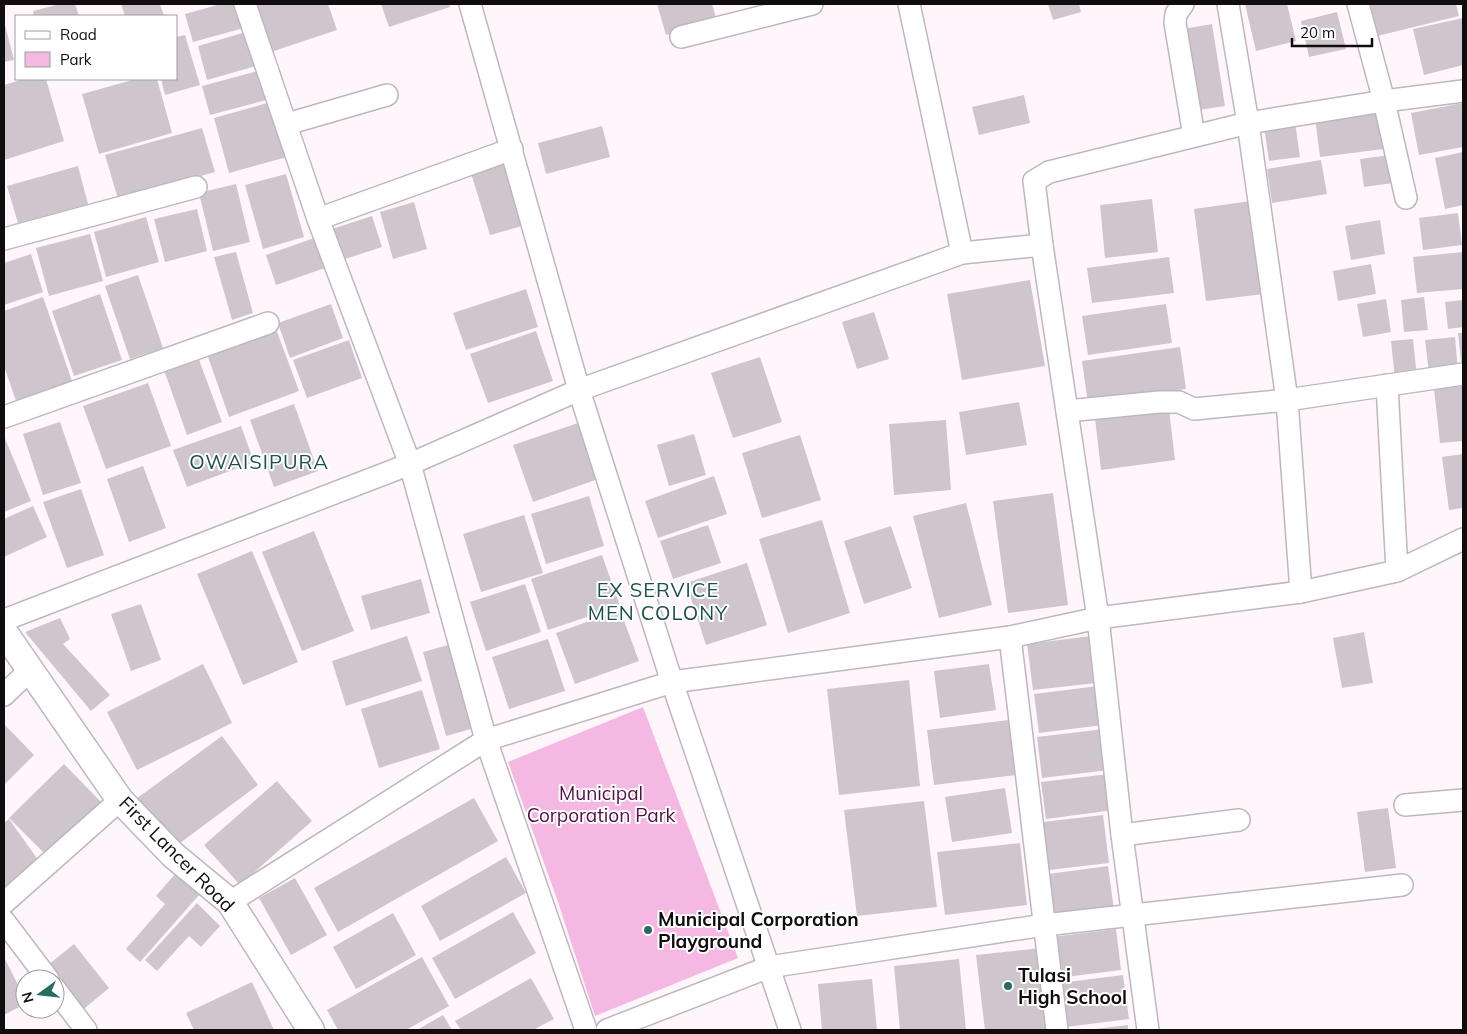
<svg xmlns="http://www.w3.org/2000/svg" width="1467" height="1034" font-family="Mulish,sans-serif">
<style>
.green{fill:#f4b8e3}
.building{fill:#cfc5cc}
.lines{fill:none;stroke-linecap:round;stroke-linejoin:round}
.minor-casing{stroke:#c0b6bd;stroke-width:24}
.tertiary-casing{stroke:#c0b6bd;stroke-width:29}
.minor{stroke:#fff;stroke-width:21}
.tertiary{stroke:#fff;stroke-width:26}
.poi-dot{fill:#286d61;stroke:#fff;stroke-width:2}
.labels{text-anchor:middle;dominant-baseline:central;stroke-width:4;stroke-linejoin:round;paint-order:stroke}
.park-label{font-size:19px;fill:#530f46;stroke:#fff}
.street-label{font-size:19px;fill:#100d0f;stroke:#fff}
.poi-label{font-size:19px;font-weight:bold;fill:#100d0f;stroke:#fff;text-anchor:start}
.neighbourhood-label{font-size:20px;letter-spacing:1px;fill:#1a5248;stroke:#fff}
</style>
<rect width="100%" height="100%" fill="#fff6fc"/>
<!-- green -->
<polygon class="green" points="643,707 738,958 595,1016 558,902 508,762"/>
<!-- building -->
<g class="building">
<polygon points="60,4 75,4 79,16 34,16 33,11"/>
<polygon points="121,4 160,4 164,16 125,16"/>
<polygon points="221,4 237,4 244,28 193,42 185,14"/>
<polygon points="252,4 328,4 337,30 268,53"/>
<polygon points="381,4 449,4 450,7 389,27"/>
<polygon points="657,4 712,4 717,21 666,35"/>
<polygon points="1048,4 1079,4 1081,12 1053,20"/>
<polygon points="1245,4 1287,4 1296,41 1256,51"/>
<polygon points="1361,4 1456,4 1459,16 1369,38"/>
<polygon points="1337,12 1346,49 1309,57 1301,21"/>
<polygon points="1463,18 1463,65 1424,75 1413,29"/>
<polygon points="4,21 14,60 4,62"/>
<polygon points="1212,24 1225,106 1192,111 1178,30"/>
<polygon points="246,32 256,66 207,80 198,46"/>
<polygon points="185,35 200,85 165,95 161,79 176,79 176,37"/>
<polygon points="258,71 266,100 210,115 202,86"/>
<polygon points="24,79 46,79 64,141 4,160 4,85"/>
<polygon points="136,79 157,79 172,133 99,154 82,94"/>
<polygon points="1024,95 1030,123 979,135 972,107"/>
<polygon points="271,102 287,157 229,173 214,118"/>
<polygon points="1463,103 1463,147 1419,155 1411,113"/>
<polygon points="1379,110 1384,149 1320,157 1315,118"/>
<polygon points="1295,122 1300,157 1269,161 1264,127"/>
<polygon points="602,126 610,157 546,174 538,143"/>
<polygon points="202,128 215,172 118,199 105,155"/>
<polygon points="1463,152 1463,205 1445,209 1435,158"/>
<polygon points="1390,155 1393,183 1364,187 1360,159"/>
<polygon points="1321,160 1327,194 1272,203 1267,169"/>
<polygon points="503,163 522,226 490,235 471,173"/>
<polygon points="78,166 88,204 18,223 7,186"/>
<polygon points="286,174 304,237 263,249 245,185"/>
<polygon points="236,184 250,242 213,251 199,193"/>
<polygon points="1152,199 1158,252 1105,258 1100,205"/>
<polygon points="1251,201 1264,294 1206,301 1194,209"/>
<polygon points="414,202 427,249 393,259 380,212"/>
<polygon points="197,209 207,251 165,262 154,219"/>
<polygon points="1458,213 1462,245 1423,250 1419,218"/>
<polygon points="372,216 382,247 339,261 329,230"/>
<polygon points="146,217 159,262 106,277 94,232"/>
<polygon points="1380,220 1385,254 1351,260 1345,226"/>
<polygon points="90,234 103,281 49,296 36,248"/>
<polygon points="314,238 325,268 276,285 266,255"/>
<polygon points="236,252 253,313 232,320 214,257"/>
<polygon points="1463,252 1463,289 1417,293 1413,257"/>
<polygon points="31,254 43,292 4,305 4,263"/>
<polygon points="1169,257 1174,293 1092,303 1087,268"/>
<polygon points="1371,264 1376,294 1338,301 1333,271"/>
<polygon points="138,275 163,348 130,359 105,286"/>
<polygon points="1030,280 1045,366 962,380 947,294"/>
<polygon points="526,289 538,327 466,350 453,313"/>
<polygon points="100,294 122,360 74,376 52,311"/>
<polygon points="43,297 73,384 17,404 4,366 4,311"/>
<polygon points="1424,297 1428,330 1404,332 1401,300"/>
<polygon points="1386,299 1391,332 1363,337 1357,304"/>
<polygon points="1463,300 1463,327 1448,329 1445,302"/>
<polygon points="331,304 343,338 290,358 278,323"/>
<polygon points="1166,304 1172,343 1088,355 1082,316"/>
<polygon points="874,312 889,359 857,369 842,322"/>
<polygon points="276,329 299,391 229,417 207,354"/>
<polygon points="536,331 553,381 488,403 470,354"/>
<polygon points="1458,333 1463,333 1463,370 1462,370"/>
<polygon points="1455,337 1458,370 1429,373 1425,340"/>
<polygon points="1413,339 1417,377 1395,379 1391,341"/>
<polygon points="349,340 362,378 307,398 293,360"/>
<polygon points="1180,347 1186,389 1088,403 1082,361"/>
<polygon points="198,357 222,422 187,435 164,370"/>
<polygon points="760,357 782,422 733,438 711,373"/>
<polygon points="148,383 171,446 106,469 83,406"/>
<polygon points="1463,386 1463,441 1440,443 1434,389"/>
<polygon points="1019,402 1027,445 966,455 959,412"/>
<polygon points="294,404 318,471 274,487 250,420"/>
<polygon points="1169,409 1175,460 1101,470 1095,418"/>
<polygon points="946,420 951,490 894,495 889,424"/>
<polygon points="60,422 81,483 43,495 23,434"/>
<polygon points="581,422 601,478 533,502 513,445"/>
<polygon points="241,426 254,462 187,487 173,450"/>
<polygon points="694,434 706,475 669,486 657,445"/>
<polygon points="800,435 821,500 762,518 742,453"/>
<polygon points="4,436 31,501 4,512"/>
<polygon points="1463,454 1463,508 1449,510 1442,457"/>
<polygon points="143,466 166,528 129,542 107,479"/>
<polygon points="714,476 727,514 658,538 645,501"/>
<polygon points="81,489 104,555 67,568 43,502"/>
<polygon points="1053,493 1068,605 1008,613 993,501"/>
<polygon points="589,496 604,546 546,564 531,514"/>
<polygon points="966,503 992,605 939,618 913,516"/>
<polygon points="33,506 47,537 4,557 4,519"/>
<polygon points="524,515 543,573 481,592 463,534"/>
<polygon points="822,520 850,613 788,633 759,539"/>
<polygon points="708,525 721,563 673,579 660,541"/>
<polygon points="891,526 912,588 864,604 844,541"/>
<polygon points="314,531 354,631 302,651 262,552"/>
<polygon points="252,551 298,662 243,685 197,574"/>
<polygon points="602,555 620,606 548,630 531,579"/>
<polygon points="747,563 767,625 706,645 686,583"/>
<polygon points="421,579 430,613 371,630 361,596"/>
<polygon points="525,584 541,632 486,651 470,602"/>
<polygon points="141,604 161,660 131,671 111,614"/>
<polygon points="620,610 639,661 575,684 556,633"/>
<polygon points="60,618 70,639 63,644 110,695 91,711 25,632"/>
<polygon points="1364,632 1373,683 1342,688 1333,638"/>
<polygon points="407,636 422,681 346,706 332,661"/>
<polygon points="1091,636 1097,683 1033,690 1027,644"/>
<polygon points="548,639 565,691 509,709 492,657"/>
<polygon points="455,643 478,727 446,736 423,652"/>
<polygon points="203,664 232,723 137,770 107,712"/>
<polygon points="989,664 996,710 940,718 934,671"/>
<polygon points="909,680 920,786 839,795 827,689"/>
<polygon points="1098,686 1103,725 1039,733 1034,694"/>
<polygon points="422,690 440,749 379,768 361,709"/>
<polygon points="1009,720 1016,775 934,785 927,730"/>
<polygon points="4,724 34,755 4,785"/>
<polygon points="1104,729 1109,770 1042,778 1037,737"/>
<polygon points="222,736 258,785 172,849 136,799"/>
<polygon points="64,764 101,802 47,856 9,818"/>
<polygon points="1109,774 1114,810 1046,819 1041,782"/>
<polygon points="277,781 312,821 240,885 204,845"/>
<polygon points="1005,788 1012,833 952,842 945,797"/>
<polygon points="474,798 498,841 338,932 314,888"/>
<polygon points="924,801 937,907 857,916 844,810"/>
<polygon points="1388,808 1396,868 1365,872 1357,812"/>
<polygon points="1103,815 1109,863 1049,870 1043,822"/>
<polygon points="9,819 41,864 4,890 4,823"/>
<polygon points="1020,843 1027,905 945,915 937,852"/>
<polygon points="506,857 526,893 440,941 421,906"/>
<polygon points="1108,866 1114,910 1053,918 1048,874"/>
<polygon points="176,873 199,895 140,962 126,949 165,904 156,896"/>
<polygon points="295,878 327,935 291,955 259,898"/>
<polygon points="197,903 220,926 201,947 189,936 157,971 145,960"/>
<polygon points="513,912 536,953 455,999 432,958"/>
<polygon points="393,913 416,955 356,989 333,947"/>
<polygon points="1116,929 1121,970 1057,978 1052,937"/>
<polygon points="74,944 109,988 79,1013 43,969"/>
<polygon points="1041,948 1050,1030 985,1030 976,955"/>
<polygon points="4,957 25,999 25,1004 4,1015"/>
<polygon points="422,957 449,1006 406,1030 338,1030 327,1010"/>
<polygon points="959,959 966,1030 900,1030 894,966"/>
<polygon points="1123,975 1129,1019 1066,1027 1060,983"/>
<polygon points="531,978 554,1019 533,1030 461,1030 455,1021"/>
<polygon points="872,979 877,1030 822,1030 818,984"/>
<polygon points="252,982 274,1030 194,1030 186,1013"/>
<polygon points="443,1015 452,1030 417,1030"/>
<polygon points="1128,1025 1128,1030 1096,1030 1095,1029"/>
</g>
<g class="lines">
<!-- minor casing -->
<g class="minor-casing">
<g id="minor">
<polyline points="245,4 318,219 410,464 486,740 586,1030"/>
<polyline points="470,4 579,390 672,682 790,1030"/>
<polyline points="909,4 962,253"/>
<polyline points="1183,4 1176,14 1175,23 1194,136"/>
<polyline points="1228,4 1248,123 1287,400 1301,592"/>
<polyline points="1358,4 1384,101 1406,198"/>
<polyline points="681,37 812,4"/>
<polyline points="287,124 387,95"/>
<polyline points="318,219 512,149"/>
<polyline points="4,239 196,187"/>
<polyline points="1387,385 1397,571"/>
<polyline points="1067,411 1159,402 1179,402 1194,409 1287,400 1463,374"/>
<polyline points="4,417 268,323"/>
<polyline points="4,620 410,464 579,390 962,253 1042,245"/>
<polyline points="1010,637 1057,1030"/>
<polyline points="4,695 29,671"/>
<polyline points="1405,805 1463,800"/>
<polyline points="1122,835 1239,820"/>
<polyline points="230,902 486,740 672,682 1010,637 1098,618 1301,592 1397,571 1463,539"/>
<polyline points="4,903 120,800"/>
<polyline points="4,921 48,979"/>
<polyline points="55,989 86,1030"/>
<polyline points="607,1030 769,967 1044,925 1402,885"/>
<polyline points="1148,1030 1122,835 1098,618 1042,245 1034,181 1049,172 1248,123 1384,101 1463,91"/>
</g>
</g>
<!-- tertiary casing -->
<g class="tertiary-casing">
<polyline id="tertiary" points="4,632 120,800 173,855 230,902 311,1030"/>
</g>
<!-- minor -->
<use href="#minor" class="minor"/>
<!-- tertiary -->
<use href="#tertiary" class="tertiary"/>
</g>
<!-- markers -->
<g class="poi-dot">
<circle cx="648" cy="930" r="5"/>
<circle cx="1008" cy="986" r="5"/>
</g>
<g class="labels">
<!-- park labels -->
<g class="park-label">
<text x="601" y="793">Municipal<tspan x="601" dy="22">Corporation Park</tspan></text>
</g>
<!-- street labels -->
<g class="street-label">
<text transform="translate(177 854) rotate(45)">First Lancer Road</text>
</g>
<!-- poi labels -->
<g class="poi-label">
<text x="658" y="919">Municipal Corporation<tspan x="658" dy="22">Playground</tspan></text>
<text x="1018" y="975">Tulasi<tspan x="1018" dy="22">High School</tspan></text>
</g>
<!-- neighbourhood labels -->
<g class="neighbourhood-label">
<text x="259" y="461">OWAISIPURA</text>
<text x="658" y="589">EX SERVICE<tspan x="658" dy="23">MEN COLONY</tspan></text>
</g>
</g>
<!-- border -->
<rect width="1467" height="1034" fill="none" stroke="#100d0f" stroke-width="10"/>
<!-- legend -->
<rect x="15" y="15" width="162" height="65" fill="#ffffff" stroke="#9f9e9f"/>
<rect x="25" y="31" width="25" height="8" fill="#ffffff" stroke="#9f9e9f"/>
<text x="60" y="40" font-size="15" fill="#100d0f">Road</text>
<rect x="25" y="52" width="25" height="15" fill="#f4b8e3" stroke="#9f9e9f"/>
<text x="60" y="65" font-size="15" fill="#100d0f">Park</text>
<!-- north arrow -->
<g transform="translate(40 994) rotate(255)"><circle r="24" fill="#ffffff" stroke="#9f9e9f"/>
<path d="M0-4L9 19L0 12L-9 19Z" fill="#286d61"/>
<text y="-8" font-size="14" font-weight="bold" text-anchor="middle" fill="#100d0f">N</text>
</g>
<!-- scale -->
<path d="M1292 38v8h80v-8" fill="none" stroke="#100d0f" stroke-width="2.5"/>
<text x="1300" y="38" font-size="15" fill="#100d0f" stroke="#ffffff" stroke-width="4" paint-order="stroke">20 m</text>
</svg>
